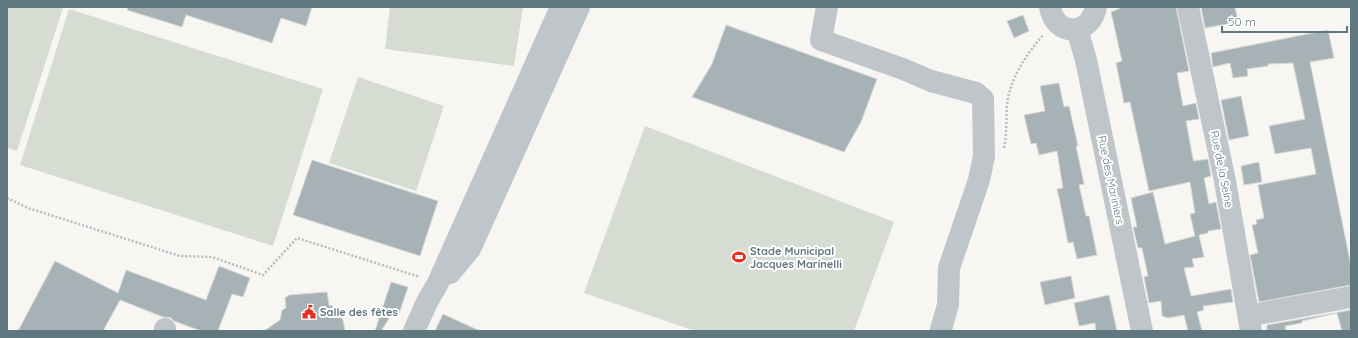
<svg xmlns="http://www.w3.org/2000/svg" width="1358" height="338" font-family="Quicksand,sans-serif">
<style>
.green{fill:#d7dcd2}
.building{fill:#a6b2b5;stroke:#d8d8d6}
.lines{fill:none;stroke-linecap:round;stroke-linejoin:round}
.path{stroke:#b7bcbe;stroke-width:2.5;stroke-dasharray:2 2;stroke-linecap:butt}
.minor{stroke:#bfc5c8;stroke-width:22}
.labels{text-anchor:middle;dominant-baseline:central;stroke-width:4;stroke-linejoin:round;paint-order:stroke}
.street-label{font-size:11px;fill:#61777f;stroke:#fff}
.poi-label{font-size:11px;font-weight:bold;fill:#61777f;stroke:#fff;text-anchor:start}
</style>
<rect width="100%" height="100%" fill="#f7f6f3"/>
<!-- green -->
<g class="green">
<polygon points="7,7 63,8 17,151 7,148"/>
<polygon points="390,7 523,7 514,66 385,49"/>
<polygon points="69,9 323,89 273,246 20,165"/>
<polygon points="358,77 444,106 416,191 329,163"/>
<polygon points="645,126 894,222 854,331 695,331 584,293"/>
</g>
<!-- building -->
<g class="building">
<polygon points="128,7 312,7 306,26 281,18 272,43 186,15 182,27 127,10"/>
<polygon points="1123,7 1176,7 1189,71 1177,73 1183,106 1196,103 1199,119 1186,121 1193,159 1194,161 1208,159 1211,176 1204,178 1209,204 1216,202 1221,229 1208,231 1208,233 1199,235 1204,257 1192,259 1194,267 1184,268 1191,296 1231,289 1233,302 1203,306 1204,310 1197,312 1202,331 1188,331 1184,315 1168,318 1162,316 1161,301 1149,303 1144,277 1148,276 1142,248 1138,248 1133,227 1137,227 1131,198 1153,192 1165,244 1195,236 1190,214 1195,213 1190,182 1149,191 1130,102 1124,103 1116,63 1122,61 1111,12"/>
<polygon points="1201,7 1235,7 1238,22 1205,28"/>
<polygon points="1023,15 1029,31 1014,38 1007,21"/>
<polygon points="726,25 877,79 861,122 844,152 692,97 712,64"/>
<polygon points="1328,30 1334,58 1310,62 1351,266 1351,285 1259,302 1250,255 1258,253 1252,225 1257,224 1256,220 1264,218 1258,185 1316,174 1311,148 1275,154 1269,126 1305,119 1293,63 1268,64 1268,66 1247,69 1248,76 1233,78 1230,63 1213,67 1211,53"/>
<polygon points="1059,83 1064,107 1069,106 1078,146 1076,146 1084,184 1079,185 1086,216 1089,216 1097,255 1077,259 1073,242 1068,243 1060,202 1057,189 1063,188 1057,151 1039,155 1036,143 1031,144 1024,115 1045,111 1040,86"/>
<polygon points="1241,96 1249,136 1229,140 1221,100"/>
<polygon points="312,160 438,201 420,256 293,215"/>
<polygon points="1259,162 1262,182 1244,185 1241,166"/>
<polygon points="55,261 118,293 126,270 206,300 219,266 250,278 243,297 232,294 218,331 201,331 174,321 171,318 163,317 120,300 103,331 18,331"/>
<polygon points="1071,276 1075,298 1045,305 1040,282"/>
<polygon points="391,282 408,287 400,311 395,309 381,331 375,331"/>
<polygon points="327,292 329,305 335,307 336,312 343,320 345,331 264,331 280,320 282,310 286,308 285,298 289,295"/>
<polygon points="1109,295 1117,331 1096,331 1095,323 1079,326 1074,303"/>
<polygon points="1351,310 1351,331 1342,331 1337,313 1302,321 1302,323 1285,326 1286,331 1267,331 1267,325"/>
<polygon points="443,314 480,331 435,331"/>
</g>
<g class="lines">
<!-- path -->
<g class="path">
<path d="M1004,148c3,-14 2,-29 3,-43 3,-27 19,-50 36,-70"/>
<polyline points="7,198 28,208 180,256 212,257 263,275 297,238 420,277"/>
</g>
<!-- minor -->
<g class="minor">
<polyline points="827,7 821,40 903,69 931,81 976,93 983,99 984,156 979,180 949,268 948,305 941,329"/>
<path d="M1050,7c5,30 40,30 46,0"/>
<polyline points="1188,7 1225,181 1251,331"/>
<polyline points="1077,29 1086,60 1142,331"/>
<polyline points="450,273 470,249 579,7"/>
<polyline points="1263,313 1351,297"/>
<polyline points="165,331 165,329"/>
<polyline points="414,331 427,302 438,283 561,7"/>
</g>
</g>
<!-- icons -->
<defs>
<g id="stadium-bare" transform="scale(1.08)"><path d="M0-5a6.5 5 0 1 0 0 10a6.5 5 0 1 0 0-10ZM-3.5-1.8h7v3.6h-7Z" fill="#e82d21" stroke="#fff" stroke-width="2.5" paint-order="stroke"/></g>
<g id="civic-bare" transform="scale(1.08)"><path d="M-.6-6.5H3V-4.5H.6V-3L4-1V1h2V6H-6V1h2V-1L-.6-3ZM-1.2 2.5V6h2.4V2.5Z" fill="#e82d21" stroke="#fff" stroke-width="2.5" paint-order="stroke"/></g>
</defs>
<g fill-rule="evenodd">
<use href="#stadium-bare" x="739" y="257"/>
<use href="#civic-bare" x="309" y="312"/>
</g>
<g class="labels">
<!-- street labels -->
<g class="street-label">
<text transform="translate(1222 169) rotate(79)">Rue de la Seine</text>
<text transform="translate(1111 180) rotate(78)">Rue des Mariniers</text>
</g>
<!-- poi labels -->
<g class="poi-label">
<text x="750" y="251">Stade Municipal<tspan x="750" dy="13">Jacques Marinelli</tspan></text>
<text x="320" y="312">Salle des fêtes</text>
</g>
</g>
<!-- border -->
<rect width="1358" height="338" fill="none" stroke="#61777f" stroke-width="16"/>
<!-- scale -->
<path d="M1222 26v6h125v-6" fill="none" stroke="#61777f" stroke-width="2"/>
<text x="1228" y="26" font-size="12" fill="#61777f" stroke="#ffffff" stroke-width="3" paint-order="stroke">50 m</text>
</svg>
